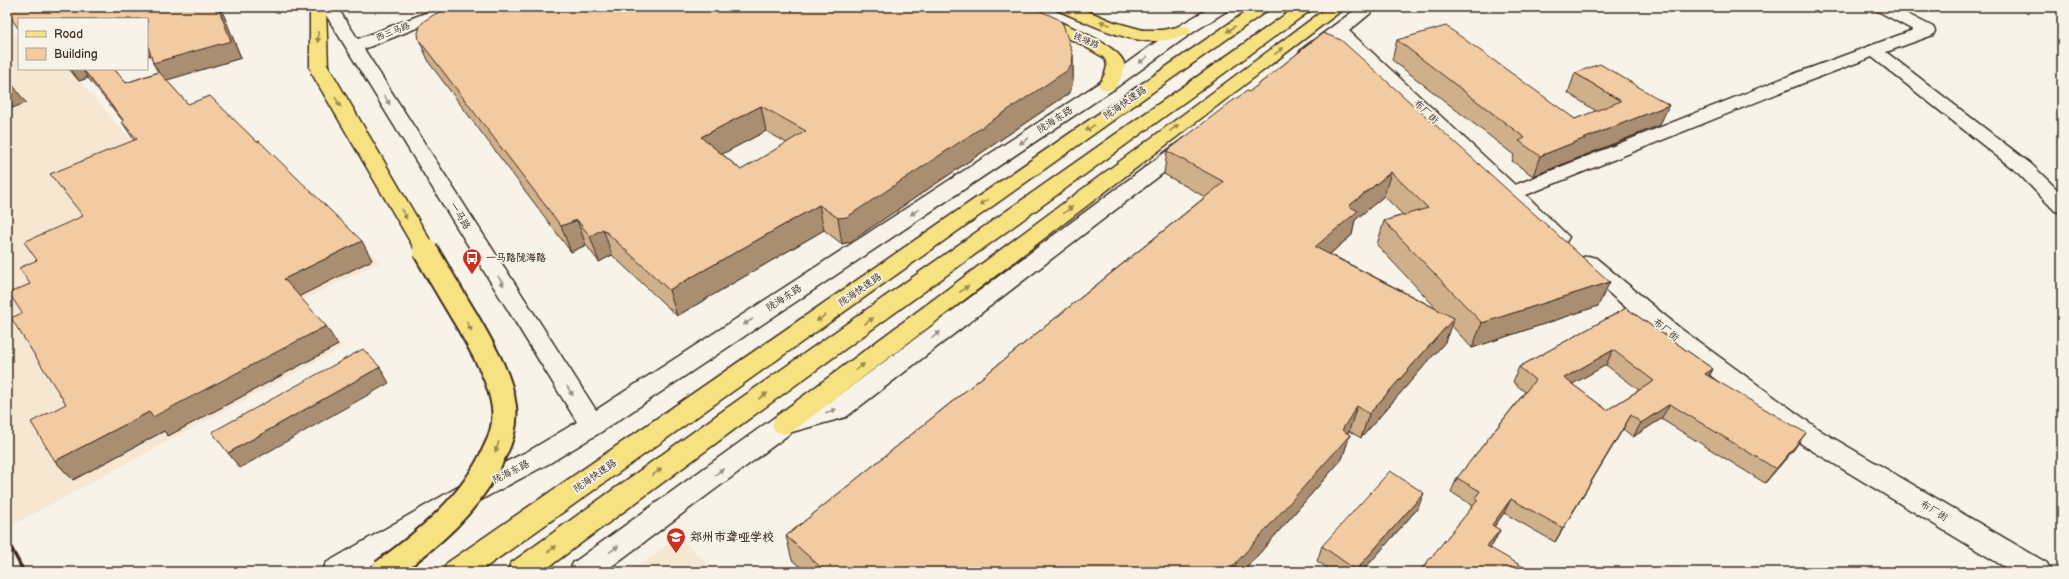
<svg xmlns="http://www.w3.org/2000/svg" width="2069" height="579" font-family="'Balsamiq Sans','LXGW WenKai TC',sans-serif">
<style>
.built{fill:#f6e7d3}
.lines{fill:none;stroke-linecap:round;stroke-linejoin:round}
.minor-casing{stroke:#3b2a1e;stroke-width:3}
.major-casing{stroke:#3b2a1e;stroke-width:3}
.highway-casing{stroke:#3b2a1e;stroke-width:3}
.minor{fill:#f7f3e8;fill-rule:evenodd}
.major{fill:#f6e281;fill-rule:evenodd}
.highway{fill:#f6e281;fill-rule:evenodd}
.rail{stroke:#3b2a1e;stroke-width:3.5}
.highway-bridge-far1-casing{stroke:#3b2a1e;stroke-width:21;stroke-linecap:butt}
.highway-bridge-casing{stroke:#3b2a1e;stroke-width:28;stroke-linecap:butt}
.highway-bridge-far1{stroke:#f6e281;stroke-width:18}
.highway-bridge{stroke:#f6e281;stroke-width:24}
.wall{fill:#d0af8b;stroke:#3b2a1e;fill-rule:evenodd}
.shaded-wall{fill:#a98e71;stroke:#3b2a1e}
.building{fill:#f2cba2;stroke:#3b2a1e;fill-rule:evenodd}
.oneway{fill:#988650}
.oneway2{fill:#998e83}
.labels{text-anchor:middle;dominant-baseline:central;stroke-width:3.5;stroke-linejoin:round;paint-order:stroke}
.far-street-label{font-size:9px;fill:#3b2a1e;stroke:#f7f3e8}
.street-label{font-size:10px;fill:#3b2a1e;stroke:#f7f3e8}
.poi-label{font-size:10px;font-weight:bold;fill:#3b2a1e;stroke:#f7f3e8;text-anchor:start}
.near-poi-label{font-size:12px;font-weight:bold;fill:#3b2a1e;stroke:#f7f3e8;text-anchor:start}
</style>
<rect width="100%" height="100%" fill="#f7f3e8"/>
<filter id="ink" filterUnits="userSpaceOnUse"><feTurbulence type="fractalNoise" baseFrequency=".025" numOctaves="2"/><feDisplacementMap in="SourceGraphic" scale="8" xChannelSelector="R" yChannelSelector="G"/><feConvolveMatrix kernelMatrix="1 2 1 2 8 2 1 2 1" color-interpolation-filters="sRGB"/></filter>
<g filter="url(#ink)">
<!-- built -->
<g class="built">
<polygon points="7,25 19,38 19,69 69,69 130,139 219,103 380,262 302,301 343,347 7,528"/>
<polygon points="679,536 715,572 631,572"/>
</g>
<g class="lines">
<!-- minor casing -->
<g class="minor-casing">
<g id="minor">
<polygon points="321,7 337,7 358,39 441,7 464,7 462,10 364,49 596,410 1102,81 1177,27 1211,7 1230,7 1228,10 1189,35 1114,89 601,432 550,463 488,496 360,572 322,572 326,563 470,480 532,449 577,422"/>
<path d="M1359,7h19l-29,24 166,154 279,-111 119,-44 -37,-20 -2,-3h20l39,20 2,4 -2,4 -47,17 145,112 31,30v19l-7,-2 -38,-39 -145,-115 -66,25 -280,113 43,42 -3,5 -7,2 -7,-2 -214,-203c-11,8 -22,21 -36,18l-3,-4 3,-4z"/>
<polygon points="1190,137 1197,139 1200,143 1197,147 846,417 792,432 604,572 569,572 573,563 775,417 829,403 1183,139"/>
<polygon points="1588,256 1596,258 1681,329 1821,431 2047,563 2051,572 2013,572 1803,445 1665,341 1580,268 1577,263 1580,258"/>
</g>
</g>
<!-- major casing -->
<g class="major-casing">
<g id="major">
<path d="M997,7c7,0 17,-2 24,1 20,6 99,35 103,55 1,9 -4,18 -10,26l-6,1 -6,-1 -3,-4c5,-9 12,-20 4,-28l-26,-15 -78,-32z"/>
<path d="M1055,7h23l36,15 29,8h19l21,-4 6,1 2,4 -2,4c-11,2 -22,6 -34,6 -34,0 -66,-18 -98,-31z"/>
</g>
</g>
<!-- highway casing -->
<g class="highway-casing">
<g id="highway">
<polygon points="310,7 326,7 328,68 325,72 319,73 313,72 310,68"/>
<polygon points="1253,7 1272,7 479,572 443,572 447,563"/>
<polygon points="1296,7 1315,7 735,429 542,572 507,572 511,563 717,415"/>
<polygon points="1328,7 1346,7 793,431 784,434 775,431 772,424 775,417"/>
</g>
</g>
<!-- minor -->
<use href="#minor" class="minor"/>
<!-- major -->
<use href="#major" class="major"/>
<!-- highway -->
<use href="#highway" class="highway"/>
<!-- rail -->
<polyline class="rail" points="7,540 24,572"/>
<!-- highway-bridge-far1 casing -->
<g class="highway-bridge-far1-casing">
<polyline id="highway-bridge-far1" points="319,68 426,251"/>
</g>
<!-- highway-bridge casing -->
<g class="highway-bridge-casing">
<path id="highway-bridge" d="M383,572c45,-33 89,-68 112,-121 7,-14 11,-28 9,-44 -4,-31 -22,-59 -37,-86 -14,-23 -28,-47 -42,-71"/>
</g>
<!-- highway-bridge-far1 -->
<use href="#highway-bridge-far1" class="highway-bridge-far1"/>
<!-- highway-bridge -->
<use href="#highway-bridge" class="highway-bridge"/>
</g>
<!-- wall -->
<g class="wall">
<polygon points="7,7 222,11 241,58 166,80 188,104 372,260 299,296 338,345 168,436 164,431 73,480 55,461 66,404 22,313 37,260 83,216 134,140 122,122 123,121 88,78 79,81 69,69 114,69 126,83 158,72 153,63 151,55 147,56"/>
<path d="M1323,33l275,273 -126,42 -21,-23 -6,17 -84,96 -12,-7 -2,3 3,1 -8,24 -99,113h-437l-14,-12 -6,-24 419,-339 -41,-23 3,-23 82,-59zM1384,196l19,19 -19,6 -7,24 60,64 -107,-55 22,-19 3,-15z"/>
<path d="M419,40l654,15v25l-2,9 -3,5 -218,148 -8,2 -18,-14 -147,86 -65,-61 -13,7 -13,-17 -15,7 -141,-188zM766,131l21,12 -46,27 -19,-16z"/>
<polygon points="1397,40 1575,119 1596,111 1568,93 1575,73 1660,125 1533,176 1512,161 1514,155 1392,60"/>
<path d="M1626,308l87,61 -4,8 86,71 -30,35 -104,-64 -28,18 -10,-8 -68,113 -51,-29 -10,14 6,3 -7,14 -3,4 -71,24 51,-62 2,-5 -21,-13 6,-14 68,-86 -12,-10 6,-15zM1606,365l33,25 -32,20 -35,-26z"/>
<polygon points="1418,508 1362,572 1333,572 1317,561 1322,546"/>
</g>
<!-- shaded-wall -->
<g class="shaded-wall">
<polygon points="218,7 220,7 222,11 241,58 164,81 153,63"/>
<polygon points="7,12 10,16 7,17"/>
<polygon points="147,38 156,53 147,56"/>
<polygon points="1073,55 1073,80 1071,89 1068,94 850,242 842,244 838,218"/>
<polygon points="71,69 82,69 88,78 79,81"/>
<polygon points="12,84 26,103 7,110 7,85"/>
<polygon points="1669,105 1660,125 1533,176 1540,156"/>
<polygon points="761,106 766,131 707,162 701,137"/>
<polygon points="1391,172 1384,196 1355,220 1352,235 1310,271 1315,247 1349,206"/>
<polygon points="819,205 824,230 677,316 669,290"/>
<polygon points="577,220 586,245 571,252 561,226"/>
<polygon points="603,229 612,255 599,262 590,236"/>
<polygon points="362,241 372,260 296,298 284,279"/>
<polygon points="1610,282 1598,306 1472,348 1482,323"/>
<polygon points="1454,318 1445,342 1361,438 1369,414"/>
<polygon points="326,326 338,345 168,436 164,431 73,480 55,461 149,412"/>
<polygon points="1613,350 1606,365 1557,393 1564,378"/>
<polygon points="380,367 389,383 240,468 228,453"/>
<polygon points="1713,369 1704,384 1705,374"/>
<polygon points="1670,404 1661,419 1633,437 1641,423"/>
<polygon points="1357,406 1349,431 1339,447 1350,435 1342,459 1243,572 1228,572"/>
<polygon points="1631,415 1623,429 1555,542 1563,528"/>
<polygon points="1806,433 1795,448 1765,483 1776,469"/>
<polygon points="1424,493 1418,508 1362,572 1356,572 1356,570"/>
<polygon points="1511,499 1504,513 1485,539 1492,525"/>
<polygon points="1500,530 1493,544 1480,560 1487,546"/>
</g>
<!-- building -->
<g class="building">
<polygon points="7,7 218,7 231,41 153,63 147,42 147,19 19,19 19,27 18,28 7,12"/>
<path d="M454,7h578l26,12 5,5 10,31 -1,9 -4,6 -221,147 -9,1 -19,-13 -150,85 -66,-61 -13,7 -13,-16 -16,6 -142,-186 -1,-7 2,-7 4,-5 11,-7zM761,106l45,25 -65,39 -40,-33z"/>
<polygon points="1446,26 1575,119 1621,101 1575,73 1600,64 1669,105 1540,156 1519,141 1525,138 1397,40"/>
<polygon points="1323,33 1341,40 1610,282 1482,323 1384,221 1428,208 1391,172 1349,206 1358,211 1315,247 1454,318 1369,414 1357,406 1342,430 1350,435 1228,572 826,572 786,536 1224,182 1167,151 1231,102 1247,91 1249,92"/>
<polygon points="83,69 114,69 126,83 159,72 188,104 210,96 257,142 259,141 362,241 284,279 326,326 153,417 149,412 55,461 31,422 66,404 11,318 22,313 9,293 30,284 19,268 37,260 24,242 83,216 50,174 137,139 122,122 124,121"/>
<polygon points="7,78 12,84 7,85"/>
<path d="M1626,308l87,61 -8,5 101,59 -30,36 -106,-65 -29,19 -10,-8 -68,113 -52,-29 -19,26 8,5 -13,16 45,26h-113l59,-72 -3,-2 5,-7 -23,-13 78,-98 -16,-13zM1613,350l41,31 -47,29 -43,-32z"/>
<polygon points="363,349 380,367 228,453 212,432"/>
<polygon points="1390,471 1424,493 1356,570 1322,546"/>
</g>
<!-- one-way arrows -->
<defs><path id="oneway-solid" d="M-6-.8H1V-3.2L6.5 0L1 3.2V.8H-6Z"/></defs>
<g class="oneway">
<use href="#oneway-solid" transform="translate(1105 23) rotate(-159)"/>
<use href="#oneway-solid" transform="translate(1231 29) rotate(145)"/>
<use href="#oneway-solid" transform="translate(318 37) rotate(90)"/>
<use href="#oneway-solid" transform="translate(1279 51) rotate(-37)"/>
<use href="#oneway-solid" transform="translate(338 102) rotate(60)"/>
<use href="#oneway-solid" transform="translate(1090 128) rotate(145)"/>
<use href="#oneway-solid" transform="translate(1174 128) rotate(-37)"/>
<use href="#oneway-solid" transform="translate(984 202) rotate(145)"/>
<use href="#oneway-solid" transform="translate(1068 210) rotate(-37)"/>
<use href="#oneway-solid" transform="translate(404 214) rotate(60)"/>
<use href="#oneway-solid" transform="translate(964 289) rotate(-37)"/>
<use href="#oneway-solid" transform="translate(821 318) rotate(145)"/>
<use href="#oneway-solid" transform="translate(869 321) rotate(-35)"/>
<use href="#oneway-solid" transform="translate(469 326) rotate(60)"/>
<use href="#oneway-solid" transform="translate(860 367) rotate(-37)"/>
<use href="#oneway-solid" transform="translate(763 396) rotate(-35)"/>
<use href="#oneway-solid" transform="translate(497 447) rotate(110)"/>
<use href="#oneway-solid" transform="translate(657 472) rotate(-36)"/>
<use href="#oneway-solid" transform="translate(552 549) rotate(-36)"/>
</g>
<g class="oneway2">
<use href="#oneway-solid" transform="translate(1143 60) rotate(144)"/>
<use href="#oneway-solid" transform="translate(387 100) rotate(58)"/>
<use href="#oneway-solid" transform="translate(1024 141) rotate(147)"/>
<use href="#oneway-solid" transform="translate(915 212) rotate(147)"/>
<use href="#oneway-solid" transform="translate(501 281) rotate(58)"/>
<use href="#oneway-solid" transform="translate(748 322) rotate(147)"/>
<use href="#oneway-solid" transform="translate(936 335) rotate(-37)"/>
<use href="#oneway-solid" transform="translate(570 391) rotate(58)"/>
<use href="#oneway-solid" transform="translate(831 411) rotate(-17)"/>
<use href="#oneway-solid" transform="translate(719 472) rotate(-37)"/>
<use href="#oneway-solid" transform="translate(614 549) rotate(-36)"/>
</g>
</g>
<!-- icons -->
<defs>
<g id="bus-pin" transform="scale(1)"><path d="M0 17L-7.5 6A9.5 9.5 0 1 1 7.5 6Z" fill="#c8321e" stroke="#f7f3e8"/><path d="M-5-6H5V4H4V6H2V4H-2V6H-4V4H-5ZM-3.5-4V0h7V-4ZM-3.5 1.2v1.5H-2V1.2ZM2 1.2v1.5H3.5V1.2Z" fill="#fff"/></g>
<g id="school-pin" transform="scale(1)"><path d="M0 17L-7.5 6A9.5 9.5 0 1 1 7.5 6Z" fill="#c8321e" stroke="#f7f3e8"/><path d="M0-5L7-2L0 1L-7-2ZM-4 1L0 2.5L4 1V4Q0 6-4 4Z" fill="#fff"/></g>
</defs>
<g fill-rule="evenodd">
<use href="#bus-pin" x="472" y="258"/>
<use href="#school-pin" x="676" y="537"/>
</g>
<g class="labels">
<!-- far-street labels -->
<g class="far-street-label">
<text transform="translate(393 32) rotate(-22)">西三马路</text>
<text transform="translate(1086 41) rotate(23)">钱塘路</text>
</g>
<!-- street labels -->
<g class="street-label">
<text transform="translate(1125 103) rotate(-35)">陇海快速路</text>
<text transform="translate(1426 112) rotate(43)">布厂街</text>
<text transform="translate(1055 120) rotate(-33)">陇海东路</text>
<text transform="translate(460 216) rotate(58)">一马路</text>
<text transform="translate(860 290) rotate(-35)">陇海快速路</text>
<text transform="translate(784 298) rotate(-33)">陇海东路</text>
<text transform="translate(1666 330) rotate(39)">布厂街</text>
<text transform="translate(511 472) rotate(-27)">陇海东路</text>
<text transform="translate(595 476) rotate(-35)">陇海快速路</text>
<text transform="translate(1934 511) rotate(31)">布厂街</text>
</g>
<!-- poi labels -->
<g class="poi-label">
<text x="486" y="258">一马路陇海路</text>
</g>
<!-- near-poi labels -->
<g class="near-poi-label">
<text x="690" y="537">郑州市聋哑学校</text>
</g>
</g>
<!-- margin -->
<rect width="2069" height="579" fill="none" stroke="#f7f3e8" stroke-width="24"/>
<rect x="12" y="12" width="2045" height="555" fill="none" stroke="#3b2a1e" stroke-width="1.5" filter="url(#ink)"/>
<!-- legend -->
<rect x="18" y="18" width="130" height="52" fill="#f7f3e8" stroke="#aca397"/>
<rect x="26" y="31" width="20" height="6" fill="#f6e281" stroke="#aca397"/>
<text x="54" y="38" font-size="12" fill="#3b2a1e">Road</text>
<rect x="26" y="48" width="20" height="12" fill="#f2cba2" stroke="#aca397"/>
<text x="54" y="58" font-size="12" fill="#3b2a1e">Building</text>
</svg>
